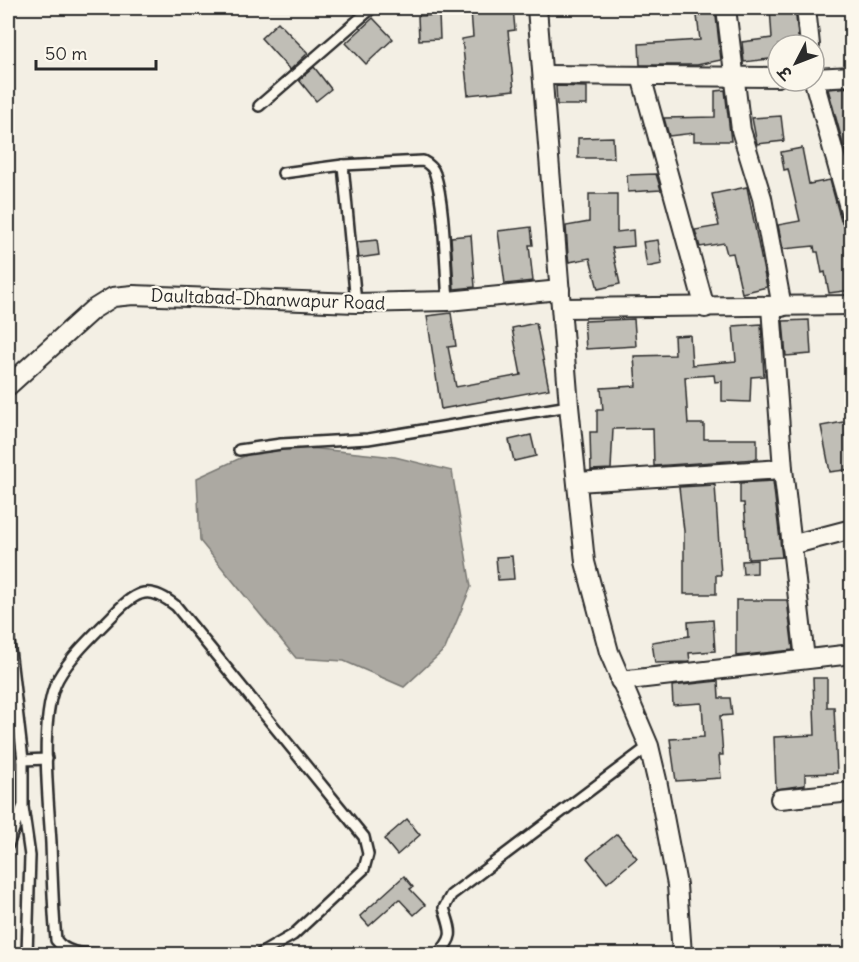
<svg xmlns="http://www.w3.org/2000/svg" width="859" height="962" font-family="Delius,'Playpen Sans Deva',sans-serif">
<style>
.water{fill:#aca9a2;stroke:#787772;stroke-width:1.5}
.building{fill:#c0beb6;stroke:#2b2b2b;stroke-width:1.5}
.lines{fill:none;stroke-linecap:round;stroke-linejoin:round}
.lane-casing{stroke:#2b2b2b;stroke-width:14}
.street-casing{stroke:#2b2b2b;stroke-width:22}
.lane{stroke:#fbf7ec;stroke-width:9}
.street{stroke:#fbf7ec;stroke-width:18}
.labels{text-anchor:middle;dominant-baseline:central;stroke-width:4.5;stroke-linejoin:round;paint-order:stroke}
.street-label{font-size:18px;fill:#2b2b2b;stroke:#fbf7ec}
</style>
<rect width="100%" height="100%" fill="#f3efe4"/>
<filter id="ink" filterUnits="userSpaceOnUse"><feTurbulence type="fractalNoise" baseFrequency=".0167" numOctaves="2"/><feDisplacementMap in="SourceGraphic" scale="12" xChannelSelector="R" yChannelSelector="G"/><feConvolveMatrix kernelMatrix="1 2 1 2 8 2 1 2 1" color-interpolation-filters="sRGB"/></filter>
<g filter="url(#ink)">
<!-- water -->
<polygon class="water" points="271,444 395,457 452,471 471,587 445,649 404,687 344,661 296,658 200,541 197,478"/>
<!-- building -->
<g class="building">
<polygon points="513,8 515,30 508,31 514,90 468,95 462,39 473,37 471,11"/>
<polygon points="696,8 715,8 721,60 697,65 640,65 639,44 700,40"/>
<polygon points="770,8 795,8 799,45 778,45 778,58 744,62 742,42 772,38"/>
<polygon points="439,15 440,39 419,40 418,16"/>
<polygon points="373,18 393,39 366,64 346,43"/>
<polygon points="278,22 308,53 290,70 261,38"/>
<polygon points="314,67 331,89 316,101 299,80"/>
<polygon points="556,86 587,87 587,105 557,105"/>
<polygon points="852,87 852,173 851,173 828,89"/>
<polygon points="725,90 731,141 694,141 694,133 669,136 664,118 715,117 715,91"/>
<polygon points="781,116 784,141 757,144 752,118"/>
<polygon points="613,137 614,158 578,158 578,138"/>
<polygon points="802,148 809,184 830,180 841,221 845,226 852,229 852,290 829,293 825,272 822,273 818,252 815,252 814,246 783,249 778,225 800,221 788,169 784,170 781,152"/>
<polygon points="656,174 661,190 628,192 627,175"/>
<polygon points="747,187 767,287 742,293 733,253 727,254 724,243 700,247 695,230 719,226 712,194"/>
<polygon points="589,194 617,194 617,232 633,230 634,246 612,248 620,284 598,289 590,258 569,262 568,256 566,226 589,222"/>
<polygon points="531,227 533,245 529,245 533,281 505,284 498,231"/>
<polygon points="471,235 475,287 454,289 451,237"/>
<polygon points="377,240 379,255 359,258 357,242"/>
<polygon points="658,240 662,264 647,267 643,242"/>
<polygon points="451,313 456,346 448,347 456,387 521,375 512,328 536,323 549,389 441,409 427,316"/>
<polygon points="634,319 636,346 586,349 584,321"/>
<polygon points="809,320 811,354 786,356 783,321"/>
<polygon points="761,324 764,376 751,377 750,402 722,401 722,381 715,382 714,375 685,377 688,424 704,424 704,439 757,439 757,459 654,466 653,428 613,429 611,469 591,470 590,432 597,432 597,410 603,410 601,388 636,386 634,356 675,355 674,336 690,335 692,365 736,361 733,326"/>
<polygon points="849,421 852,469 830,472 821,426"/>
<polygon points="531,435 536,456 514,461 509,440"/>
<polygon points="773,481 782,557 748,559 744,503 740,503 740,483"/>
<polygon points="715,485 721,575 716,575 716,594 684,594 684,531 679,487"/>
<polygon points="512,556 514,579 498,580 496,557"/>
<polygon points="757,560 757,573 743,574 742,561"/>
<polygon points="736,600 787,600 793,650 736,656"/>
<polygon points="713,620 715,651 689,653 690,662 655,663 652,642 689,636 688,622"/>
<polygon points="813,678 827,678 827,707 834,707 837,773 805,774 805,785 776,789 774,737 815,735"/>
<polygon points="718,681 719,698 730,698 732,715 720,716 723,755 719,755 721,778 676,781 670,739 704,737 702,703 673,705 672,686"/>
<polygon points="407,819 420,835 397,855 384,839"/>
<polygon points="617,834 637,858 607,883 587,858"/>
<polygon points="404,876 413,887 410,889 425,905 414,915 399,899 369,926 360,916"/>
</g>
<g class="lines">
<!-- lane casing -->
<g class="lane-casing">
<g id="lane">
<polyline points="259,106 372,8"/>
<polyline points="343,165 356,303"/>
<path d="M283,173l60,-8 80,-4c6,3 10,6 12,13 10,31 10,92 13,127"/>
<polyline points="239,450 281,444 368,439 569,406"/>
<polyline points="8,632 23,760 23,807 30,856 27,954"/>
<polyline points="23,760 47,759"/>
<polyline points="8,845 22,808"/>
<path d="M106,954c-18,-1 -38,2 -50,-14 -3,-32 -4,-65 -5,-97 -2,-41 -13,-127 7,-164 14,-25 37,-45 57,-66 22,-23 35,-28 61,-7l188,231 4,17 -4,15 -71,66 -33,19"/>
<path d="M438,954c18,-18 13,-23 6,-46l7,-13 198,-149"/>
</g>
</g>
<!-- street casing -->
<g class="street-casing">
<g id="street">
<polyline points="537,8 569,406 585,562 609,652 649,746 657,780 677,885 682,954"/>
<polyline points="726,8 741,130 762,198 782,307"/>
<polyline points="806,8 810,45"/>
<polyline points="544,75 778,77"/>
<polyline points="641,76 705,308"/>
<polyline points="814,78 852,76"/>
<polyline points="814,81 852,218"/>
<polyline points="771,307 783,469 805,659"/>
<polyline points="562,308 852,305"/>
<polyline points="8,386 92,310 113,297 133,295 356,303 448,301 560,290"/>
<polyline points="577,482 783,469"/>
<polyline points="791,545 852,529"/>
<polyline points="620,681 852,654"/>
<polyline points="780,799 852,792"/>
</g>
</g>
<!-- lane -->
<use href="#lane" class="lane"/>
<!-- street -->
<use href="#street" class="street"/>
</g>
</g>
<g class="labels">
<!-- street labels -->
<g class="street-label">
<text transform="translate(268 299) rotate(2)">Daultabad-Dhanwapur Road</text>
</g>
</g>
<!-- margin -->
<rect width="859" height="962" fill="none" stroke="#fbf7ec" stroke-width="30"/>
<rect x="15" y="15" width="829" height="932" fill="none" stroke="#2b2b2b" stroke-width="2" filter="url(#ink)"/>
<!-- north arrow -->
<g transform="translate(796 63) rotate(228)"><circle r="28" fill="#fbf7ec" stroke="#a8a59f" stroke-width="1.5"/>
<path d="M0-4.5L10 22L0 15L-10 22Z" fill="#2b2b2b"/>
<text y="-9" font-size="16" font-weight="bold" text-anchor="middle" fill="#2b2b2b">उ</text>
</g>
<!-- scale -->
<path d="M36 60v9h120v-9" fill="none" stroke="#2b2b2b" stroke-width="3"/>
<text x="45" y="60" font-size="18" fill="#2b2b2b" stroke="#fbf7ec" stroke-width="4.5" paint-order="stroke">50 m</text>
</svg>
